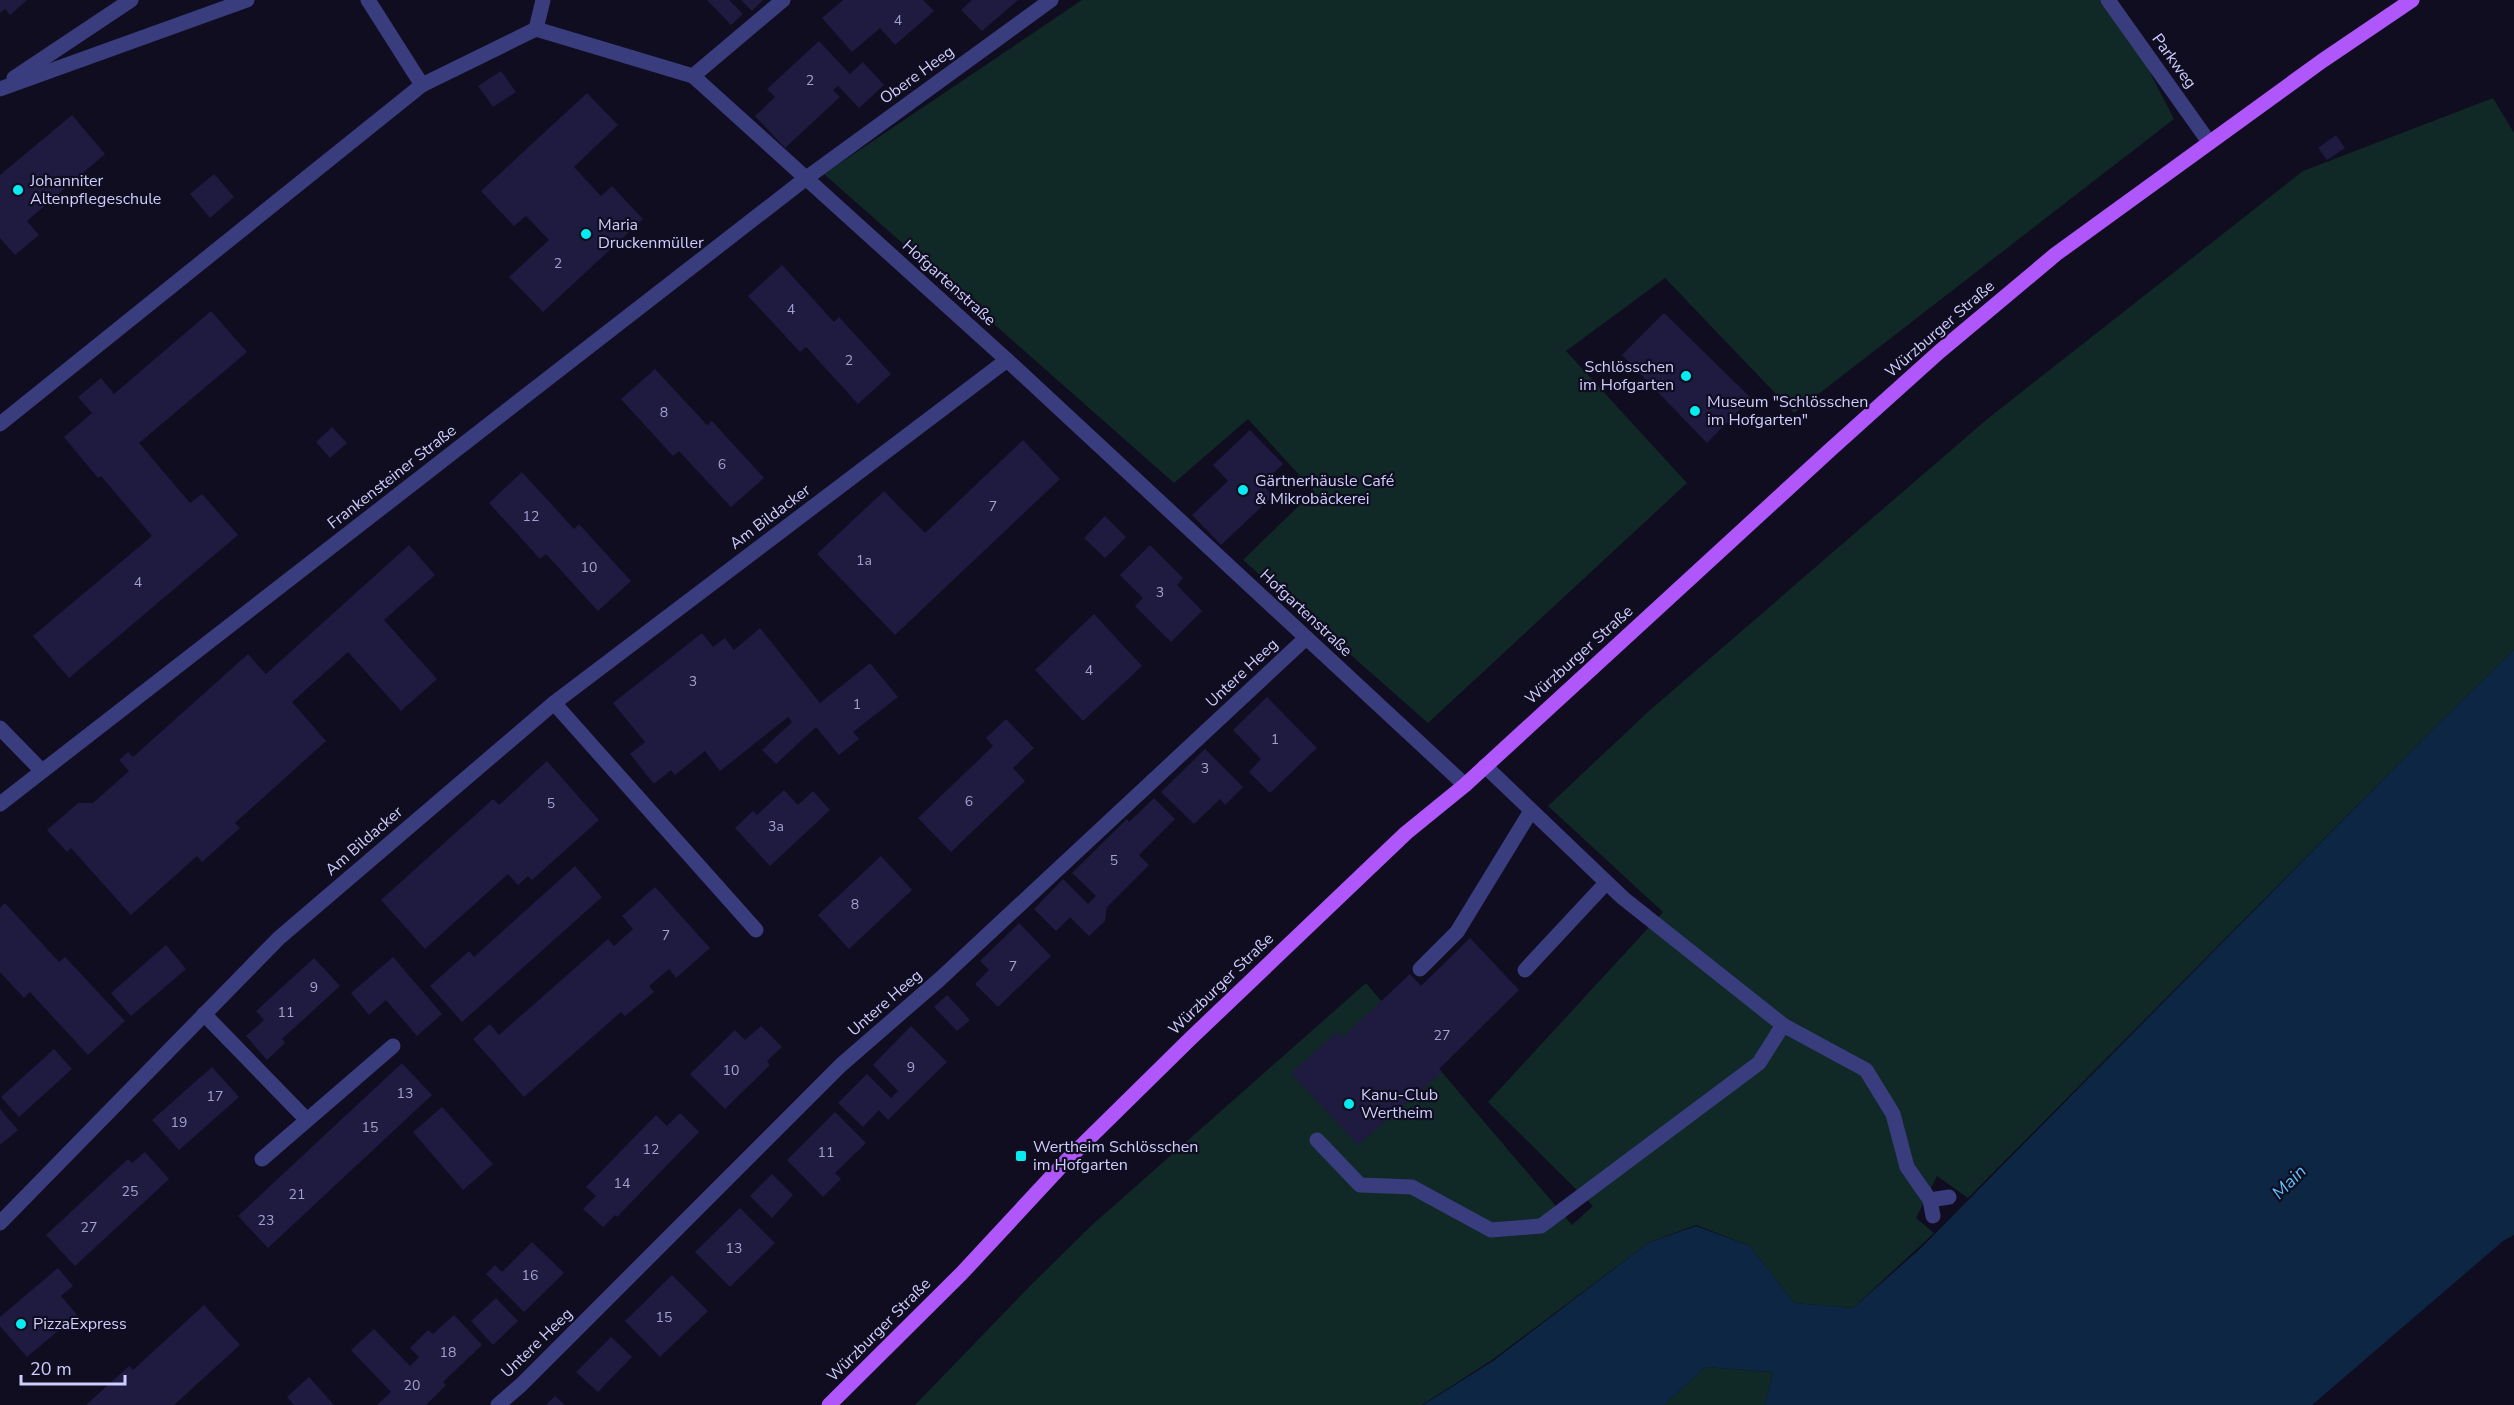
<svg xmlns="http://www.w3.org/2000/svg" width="2514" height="1405" font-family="'Nunito Sans',sans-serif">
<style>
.green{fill:#102926}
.water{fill:#0d2643}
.building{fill:#1e1a40}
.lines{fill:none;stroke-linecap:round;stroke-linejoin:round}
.minor{stroke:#393c7d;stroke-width:15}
.major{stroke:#af57fa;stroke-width:15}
.poi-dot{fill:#07ecf0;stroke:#0f0d1f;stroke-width:2}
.labels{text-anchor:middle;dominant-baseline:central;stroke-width:4.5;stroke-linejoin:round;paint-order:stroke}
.number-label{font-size:14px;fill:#a2a0ce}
.street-label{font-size:16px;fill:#cecdfe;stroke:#0f0d1f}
.poi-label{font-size:16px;fill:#cecdfe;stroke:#0f0d1f;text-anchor:start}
.water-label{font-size:18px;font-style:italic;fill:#5ebffb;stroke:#0f0d1f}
</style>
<rect width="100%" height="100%" fill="#0f0d1f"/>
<!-- green -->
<g class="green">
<polygon points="1082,0 2108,0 2124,22 2174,119 1794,413 1665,278 1566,351 1687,483 1428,723 1243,560 1314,491 1248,419 1174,483 824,174"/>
<polygon points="2493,98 2514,133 2514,650 2435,727 1968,1198 1937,1176 1916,1218 1934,1233 1853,1308 1794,1303 1750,1246 1696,1225 1648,1243 1492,1360 1422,1405 915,1405 1032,1284 1092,1225 1366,983 1572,1225 1593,1206 1488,1102 1663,912 1548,806 1649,711 1986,420 2303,171"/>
<polygon points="1705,1367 1773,1372 1765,1405 1664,1405"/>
</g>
<!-- water -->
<polygon class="water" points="2514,650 2514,1235 2503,1241 2312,1405 1765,1405 1773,1372 1705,1367 1664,1405 1423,1405 1493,1361 1648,1243 1696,1226 1750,1246 1794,1303 1853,1308 1920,1249 2435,727"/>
<!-- building -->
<g class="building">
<polygon points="0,0 27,0 10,15 5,9 0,13"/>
<polygon points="707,0 729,0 743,14 731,25"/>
<polygon points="741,0 763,0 752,11"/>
<polygon points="843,0 923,0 934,11 895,45 880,28 852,52 822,18"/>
<polygon points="972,0 1018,0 982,31 961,10"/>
<polygon points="819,41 850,74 863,62 884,85 859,108 838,86 833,90 840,97 785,148 755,116 775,97 767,89"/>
<polygon points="501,71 516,92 493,107 478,86"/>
<polygon points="587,93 618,125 574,167 601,196 612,186 643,219 543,312 509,277 549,240 526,216 514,226 481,191"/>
<polygon points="72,115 105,154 27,221 39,235 15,255 0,238 0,175"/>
<polygon points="2336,135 2345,148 2327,160 2318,148"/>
<polygon points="214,174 234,197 210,218 190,194"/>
<polygon points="782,265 834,322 839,317 891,374 858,404 806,347 800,352 748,296"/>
<polygon points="211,311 247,352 139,443 190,503 202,494 238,535 69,678 33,636 152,536 101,476 98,478 64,437 92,413 78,397 101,378 114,394"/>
<polygon points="1664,313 1751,398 1707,443 1622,355"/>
<polygon points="655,369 707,425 712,421 764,478 731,507 679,451 673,456 621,399"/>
<polygon points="332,427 347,443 330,458 316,442"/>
<polygon points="1250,430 1283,464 1262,484 1273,496 1221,545 1192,515 1228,481 1213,465"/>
<polygon points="1023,440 1060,479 895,635 817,554 884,491 925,533"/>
<polygon points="522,472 574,529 579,524 631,581 598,611 546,554 540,559 489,503"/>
<polygon points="1105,516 1126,537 1105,558 1084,538"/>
<polygon points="409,545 435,575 384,620 437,679 401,711 348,652 292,702 326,741 235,823 240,828 202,862 197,856 131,915 71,848 67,852 47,830 78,803 93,803 129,771 119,760 128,752 133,757 248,654 266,674"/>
<polygon points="1150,545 1183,578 1177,585 1202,611 1171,642 1135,606 1143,598 1120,575"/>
<polygon points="1094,614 1142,666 1083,721 1035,670"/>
<polygon points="760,628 820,703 870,663 898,697 853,732 859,739 839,755 816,727 776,764 762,750 792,722 788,717 720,771 705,751 675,775 671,770 654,784 630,754 645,742 613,703 702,633 713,647 725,638 734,650"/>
<polygon points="1267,697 1317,748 1270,793 1249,772 1261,759 1233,730"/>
<polygon points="1006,719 1034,748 1013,768 1025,781 951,852 918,818 993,746 986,738"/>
<polygon points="1205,749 1243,787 1225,805 1220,799 1194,824 1161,792"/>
<polygon points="547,761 599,820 532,880 528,876 518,885 508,874 425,949 381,900 493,799 499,805"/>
<polygon points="784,790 798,805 813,791 830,810 770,866 735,828 753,811 757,815"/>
<polygon points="1154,798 1175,819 1139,855 1149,865 1107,907 1105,921 1089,936 1070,917 1056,931 1034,909 1063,879 1088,904 1096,896 1072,873 1127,819 1129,822"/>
<polygon points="881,856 912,890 849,949 818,915"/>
<polygon points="575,866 602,897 462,1022 430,986 469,951 474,957"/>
<polygon points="655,887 710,948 676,978 669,969 649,986 654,992 625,1016 621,1012 524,1097 473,1039 490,1024 499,1035 608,939 614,946 633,929 622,916"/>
<polygon points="5,903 59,962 65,957 125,1021 88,1055 30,992 24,998 0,972 0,908"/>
<polygon points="1019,923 1051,956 998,1007 975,984 989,970 980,961"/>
<polygon points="1470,938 1519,990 1439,1069 1442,1072 1358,1145 1291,1073 1338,1031 1342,1038 1410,974 1421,986"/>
<polygon points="166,945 186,969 131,1016 111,993"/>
<polygon points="393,957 442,1014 417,1036 386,1000 369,1015 351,993"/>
<polygon points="314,958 340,986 282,1039 285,1043 267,1060 246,1036 264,1020 256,1011"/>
<polygon points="947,995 970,1020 957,1031 934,1007"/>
<polygon points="761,1026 782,1047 767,1061 770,1065 725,1109 690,1074 735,1030 745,1040"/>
<polygon points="911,1026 947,1062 888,1120 879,1110 863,1127 838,1103 867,1074 891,1098 898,1091 873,1065"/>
<polygon points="54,1049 72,1069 19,1117 1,1097"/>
<polygon points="402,1063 432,1095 268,1248 238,1216"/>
<polygon points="212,1067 239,1097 179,1150 152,1120"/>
<polygon points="442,1107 493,1164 463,1190 413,1132"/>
<polygon points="0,1109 18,1130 0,1145"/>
<polygon points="835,1112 866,1143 835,1173 841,1179 823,1197 787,1160"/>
<polygon points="680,1113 699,1132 617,1217 615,1215 603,1227 583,1209 596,1196 586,1187 656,1115 667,1126"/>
<polygon points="145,1152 169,1179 75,1266 46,1235 128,1159 132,1163"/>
<polygon points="772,1174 793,1195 772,1218 750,1196"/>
<polygon points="740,1208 775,1243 730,1287 695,1252"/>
<polygon points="532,1242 564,1273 524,1312 486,1274 495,1265 502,1272"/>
<polygon points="58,1268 73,1286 61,1296 77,1315 27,1357 0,1326 0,1317"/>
<polygon points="672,1275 708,1311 660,1357 625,1321"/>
<polygon points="496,1298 518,1321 493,1345 471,1321"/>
<polygon points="204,1305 240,1345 174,1405 86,1405 129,1366 133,1370"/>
<polygon points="454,1315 482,1345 443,1382 446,1385 426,1405 377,1405 391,1392 351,1350 374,1329 410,1366 419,1357 410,1348 428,1330 433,1334"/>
<polygon points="611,1337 632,1357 598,1392 576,1372"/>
<polygon points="309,1377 334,1405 294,1405 287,1397"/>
<polygon points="555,1396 565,1405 546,1405"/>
</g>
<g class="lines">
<!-- minor -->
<g class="minor">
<polyline points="368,0 422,85 536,29 693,76 1007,360 1465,785"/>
<polyline points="2108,0 2209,142"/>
<polyline points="536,29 543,0"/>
<polyline points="693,76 783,0"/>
<polyline points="14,78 131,0"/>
<polyline points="0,89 247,0"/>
<polyline points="0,424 422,85"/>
<polyline points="554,703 756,930"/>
<polyline points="0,728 42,771"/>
<polyline points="0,804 805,179 1051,0"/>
<polyline points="1420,969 1457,932 1531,811"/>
<polyline points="1525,970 1606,883"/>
<polyline points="204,1014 306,1119"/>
<polyline points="1783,1025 1866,1070 1893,1114 1907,1167 1930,1200 1933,1216"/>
<polyline points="1317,1140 1360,1185 1412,1187 1491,1230 1541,1226 1759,1063 1783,1025 1623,898 1485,766"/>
<polyline points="262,1159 393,1046"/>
<polyline points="1930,1200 1949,1197"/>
<polyline points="0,1223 279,938 554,703 1007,360"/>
<polyline points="498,1405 522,1384 841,1065 940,979 1306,638"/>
</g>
<!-- major -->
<polyline class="major" points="829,1405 961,1274 1066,1161 1189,1040 1406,833 1465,785 1830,450 1939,352 2056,254 2322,61 2412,0"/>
</g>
<!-- markers -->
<g class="poi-dot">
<circle cx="18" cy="190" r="6"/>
<circle cx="586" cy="234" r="6"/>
<circle cx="1686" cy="376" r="6"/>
<circle cx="1695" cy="411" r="6"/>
<circle cx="1243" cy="490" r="6"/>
<circle cx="1349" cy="1104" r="6"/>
<rect x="1015" y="1150" width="12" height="12" rx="3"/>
<circle cx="21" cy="1324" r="6"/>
</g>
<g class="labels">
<!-- number labels -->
<g class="number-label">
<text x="898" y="20">4</text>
<text x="810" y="80">2</text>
<text x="558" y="263">2</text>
<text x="791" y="309">4</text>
<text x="849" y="360">2</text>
<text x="664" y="412">8</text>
<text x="722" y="464">6</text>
<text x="993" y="506">7</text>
<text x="531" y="516">12</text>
<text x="864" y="560">1a</text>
<text x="589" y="567">10</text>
<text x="138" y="582">4</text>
<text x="1160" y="592">3</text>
<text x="1089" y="670">4</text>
<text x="693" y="681">3</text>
<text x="857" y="704">1</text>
<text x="1275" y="739">1</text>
<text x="1205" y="768">3</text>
<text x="969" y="801">6</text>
<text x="551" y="803">5</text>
<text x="776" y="826">3a</text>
<text x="1114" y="860">5</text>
<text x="855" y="904">8</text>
<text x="666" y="935">7</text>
<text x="1013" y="966">7</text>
<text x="314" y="987">9</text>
<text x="286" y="1012">11</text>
<text x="1442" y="1035">27</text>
<text x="911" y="1067">9</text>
<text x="731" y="1070">10</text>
<text x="405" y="1093">13</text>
<text x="215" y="1096">17</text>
<text x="179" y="1122">19</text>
<text x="370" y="1127">15</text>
<text x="651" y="1149">12</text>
<text x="826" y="1152">11</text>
<text x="622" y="1183">14</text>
<text x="130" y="1191">25</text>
<text x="297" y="1194">21</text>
<text x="266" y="1220">23</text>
<text x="89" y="1227">27</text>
<text x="734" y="1248">13</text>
<text x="530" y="1275">16</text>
<text x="664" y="1317">15</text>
<text x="448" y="1352">18</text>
<text x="412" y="1385">20</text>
</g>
<!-- street labels -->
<g class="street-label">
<text transform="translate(2174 61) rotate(54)">Parkweg</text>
<text transform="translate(917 75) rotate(-36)">Obere Heeg</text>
<text transform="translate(949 283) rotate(42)">Hofgartenstraße</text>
<text transform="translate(1940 329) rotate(-41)">Würzburger Straße</text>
<text transform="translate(392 477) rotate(-38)">Frankensteiner Straße</text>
<text transform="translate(770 517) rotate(-37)">Am Bildacker</text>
<text transform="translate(1306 613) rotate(43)">Hofgartenstraße</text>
<text transform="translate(1579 655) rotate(-42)">Würzburger Straße</text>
<text transform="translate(1242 673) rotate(-43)">Untere Heeg</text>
<text transform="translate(364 841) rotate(-41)">Am Bildacker</text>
<text transform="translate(1221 984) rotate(-44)">Würzburger Straße</text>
<text transform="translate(885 1003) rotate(-41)">Untere Heeg</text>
<text transform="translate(879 1330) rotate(-45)">Würzburger Straße</text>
<text transform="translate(537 1343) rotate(-44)">Untere Heeg</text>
</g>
<!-- poi labels -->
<g class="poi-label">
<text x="30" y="181">Johanniter<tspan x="30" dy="18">Altenpflegeschule</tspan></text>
<text x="598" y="225">Maria<tspan x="598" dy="18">Druckenmüller</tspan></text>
<text x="1674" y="367" text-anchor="end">Schlösschen<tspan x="1674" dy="18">im Hofgarten</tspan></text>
<text x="1707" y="402">Museum "Schlösschen<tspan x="1707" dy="18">im Hofgarten"</tspan></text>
<text x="1255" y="481">Gärtnerhäusle Café<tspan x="1255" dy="18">&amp; Mikrobäckerei</tspan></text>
<text x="1361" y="1095">Kanu-Club<tspan x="1361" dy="18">Wertheim</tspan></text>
<text x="1033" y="1147">Wertheim Schlösschen<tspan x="1033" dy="18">im Hofgarten</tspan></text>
<text x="33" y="1324">PizzaExpress</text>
</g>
<!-- water labels -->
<g class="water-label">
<text transform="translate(2289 1182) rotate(-45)">Main</text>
</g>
</g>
<!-- scale -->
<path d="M21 1375v9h104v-9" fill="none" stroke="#cecdfe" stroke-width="3"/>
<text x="30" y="1375" font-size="18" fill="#cecdfe" stroke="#0f0d1f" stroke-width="4.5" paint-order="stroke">20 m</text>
</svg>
